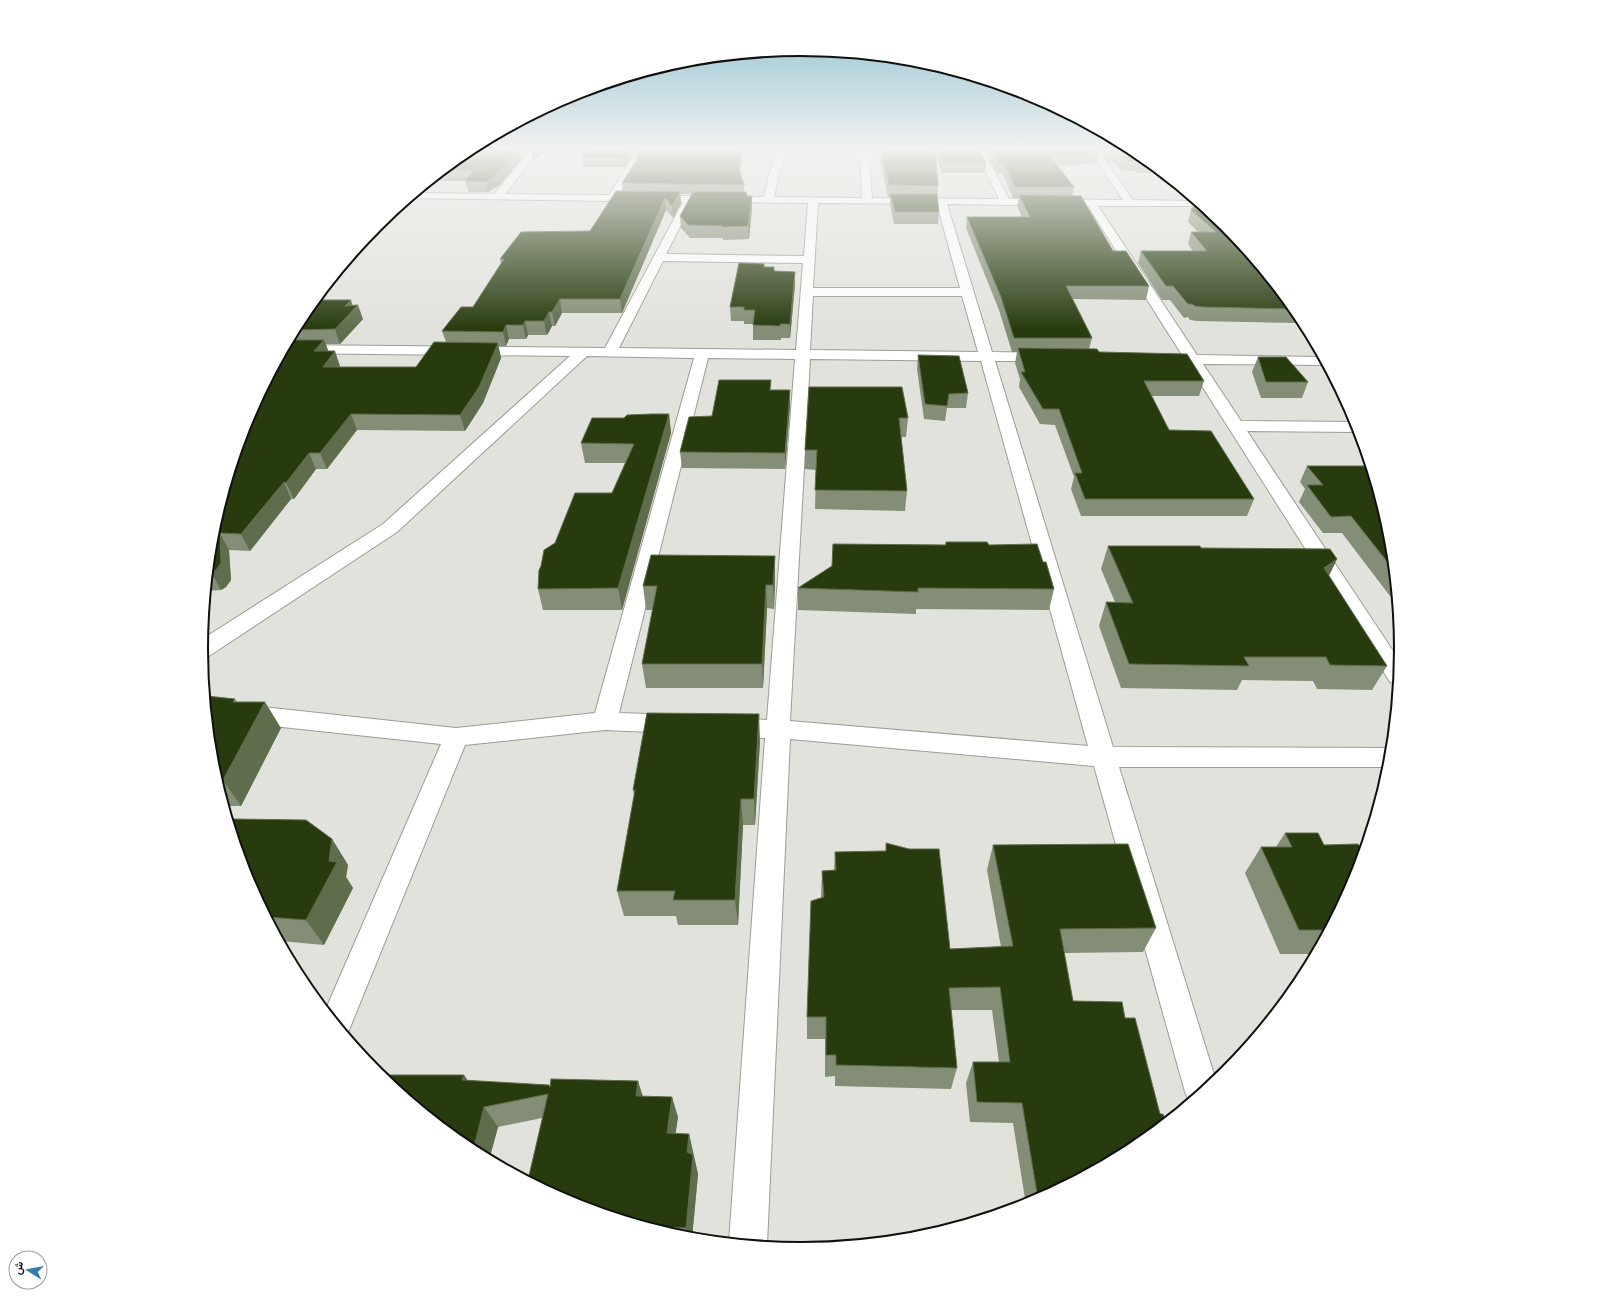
<svg xmlns="http://www.w3.org/2000/svg" width="1601" height="1298" font-family="'Source Serif 4',Vazirmatn,serif">
<style>
.lines{fill:none;stroke-linecap:round;stroke-linejoin:round}
.minor-casing{stroke:#9c9c97;stroke-width:2}
.minor{fill:#fff;fill-rule:evenodd}
.wall{fill:#848e76}
.shaded-wall{fill:#5f6d4c}
.building{fill:#273b0e;stroke:#5f6d4c}
.rim{fill:none;stroke:#10100f;stroke-width:2}
</style>
<rect width="100%" height="100%" fill="#e2e2dd"/>
<g class="lines">
<!-- minor casing -->
<g class="minor-casing">
<path id="minor" d="M532,148h9l-36,46 104,1 30,-47h8l-28,47 145,2 5,-23 10,-26h8l-8,26 -5,23 88,1 -2,-50h8l4,50 127,1 -25,-51h8l27,51 114,1 -35,-52h8l37,52 63,1 6,5h-104l99,149 124,2 5,8 -123,-1 38,57 115,1 2,9 -1,1 -110,-1 152,229 -2,24 -7,-2 -202,-318 -32,-2 -2,-3 2,-3 26,-1 -94,-149 -141,-2 45,148 54,1 5,1 2,3 -2,3 -5,1h-51l118,386 278,1 -2,19h-270l97,314 -27,21 -4,-10 -91,-326 -304,-27 -23,505 -1,2 -37,-4 36,-504 -36,-2 -9,-3 -3,-6 3,-6 9,-3 38,2 28,-361 -87,-1 -89,355 56,2 8,3 4,6 -4,6 -8,3 -70,-3 -140,15 -118,290 -1,1 -21,-25 116,-267 -196,-21 -8,-3 -4,-6 4,-6 8,-3 211,23 139,-15 99,-355 -107,-2 -190,176 -188,124 -8,2v-18l182,-116 187,-168 -288,-3 4,-8 319,3 78,-146 -275,-4 7,-5 79,1zM693,202l115,1 -4,53 -138,-2zM818,203l119,1 23,84h-147zM663,261l140,2 -7,87 -177,-2zM813,296h149l16,56 -168,-2zM810,359l171,2 107,385 -298,-25z"/>
</g>
<!-- minor -->
<use href="#minor" class="minor"/>
</g>
<!-- wall -->
<g class="wall">
<polygon points="637,148 625,167 583,167 582,157"/>
<polygon points="744,148 740,170 744,185 744,192 747,196 752,208 749,239 723,240 723,238 690,238 681,228 680,216 692,194 680,194 681,203 673,218 666,210 622,313 562,313 555,326 552,326 547,335 528,335 526,339 509,339 506,346 498,346 501,358 483,403 465,431 357,430 327,469 316,469 294,499 291,499 250,551 229,550 231,580 226,587 221,590 206,591 212,532 246,419 302,315 352,305 363,319 340,344 326,344 328,351 340,366 340,367 416,367 446,342 442,331 473,307 501,263 500,259 590,231 623,191 622,183 636,160 636,158"/>
<polygon points="878,148 979,148 986,163 985,173 942,173 935,153 938,186 937,194 939,212 938,224 894,224 890,205 890,197 888,197 878,150"/>
<polygon points="983,148 1095,148 1099,153 1097,163 1057,166 1074,187 1072,196 1113,251 1149,286 1146,300 1073,299 1092,338 1089,349 1204,381 1199,396 1152,396 1169,430 1254,499 1247,516 1081,516 1071,489 1074,477 1055,425 1040,424 1019,387 1020,379 1015,363 1017,352 1012,352 999,310 966,228 967,217 1022,217 1017,206 1019,198 1013,198 1002,173 997,173"/>
<polygon points="1097,148 1130,148 1134,150 1162,173 1138,173 1136,171 1122,171 1114,162 1108,163"/>
<polygon points="467,150 501,184 488,192 469,192 468,190 465,181 430,181"/>
<polygon points="1191,210 1225,225 1300,316 1303,323 1197,321 1190,320 1188,317 1184,318 1170,300 1162,300 1138,263 1141,251 1193,251 1188,244 1191,232 1198,232 1188,222"/>
<polygon points="764,267 774,267 774,271 795,272 795,285 790,338 781,338 781,340 753,340 753,324 744,324 744,321 731,321 730,307"/>
<polygon points="918,355 968,393 966,408 947,408 945,421 924,419 917,369"/>
<polygon points="1258,357 1308,382 1302,398 1261,398 1252,372"/>
<polygon points="809,387 908,418 906,437 901,437 907,491 905,511 815,509 816,470 805,469 805,450"/>
<polygon points="771,390 790,406 785,469 682,468 680,452 712,416"/>
<polygon points="669,414 671,433 622,610 543,610 538,589 555,543 612,493 625,463 585,463 581,443 624,418"/>
<polygon points="1307,466 1389,532 1396,604 1342,533 1323,533 1299,502 1305,489 1300,482"/>
<polygon points="946,542 989,545 1054,589 1049,610 916,609 916,614 798,610 798,588 832,566 833,544 945,545"/>
<polygon points="1108,546 1201,548 1337,559 1329,576 1387,666 1372,690 1317,689 1313,681 1242,680 1237,690 1121,688 1099,626 1106,602 1115,602 1101,569"/>
<polygon points="775,556 775,579 774,609 767,608 763,688 646,688 642,664 653,610 646,610 643,586"/>
<polygon points="235,699 237,702 281,728 241,806 224,806 212,766"/>
<polygon points="760,741 755,825 743,825 738,925 678,925 676,916 624,916 617,891 634,796 633,790"/>
<polygon points="1285,833 1324,845 1355,879 1314,954 1280,954 1245,873 1261,847 1276,847"/>
<polygon points="332,839 348,865 346,877 353,888 324,945 280,941 246,878"/>
<polygon points="886,843 950,949 1001,947 987,870 993,845 1156,928 1143,952 1064,953 1073,1001 1134,1148 1030,1203 1026,1205 1013,1123 970,1122 966,1083 973,1062 999,1062 992,1010 951,1010 957,1068 951,1089 835,1086 835,1076 825,1077 825,1039 807,1039 807,1017 821,898 822,871 834,870 835,852 886,851"/>
<polygon points="464,1075 467,1080 643,1096 678,1117 675,1134 689,1134 698,1174 692,1238 683,1237 571,1203 542,1118 498,1127 489,1160 467,1148"/>
</g>
<!-- shaded-wall -->
<g class="shaded-wall">
<polygon points="520,148 530,148 501,184 488,192 486,182"/>
<polygon points="535,148 551,148 533,161 531,151"/>
<polygon points="630,148 637,148 625,167 624,158"/>
<polygon points="742,148 744,148 739,175 738,165"/>
<polygon points="680,192 681,203 673,218 672,206"/>
<polygon points="752,196 752,208 749,239 748,226"/>
<polygon points="665,198 666,210 622,313 620,299"/>
<polygon points="795,272 795,285 790,338 790,324"/>
<polygon points="560,299 562,313 555,326 552,312"/>
<polygon points="351,300 354,310 358,305 363,319 340,344 335,329 345,306"/>
<polygon points="549,312 552,326 547,335 544,321"/>
<polygon points="525,321 528,335 526,339 523,325"/>
<polygon points="506,325 509,339 506,346 503,332"/>
<polygon points="324,340 330,355 314,351"/>
<polygon points="498,343 501,358 483,403 465,431 460,415"/>
<polygon points="335,351 340,366 328,382 323,367"/>
<polygon points="790,390 790,406 785,469 785,453"/>
<polygon points="351,414 357,430 327,469 320,453"/>
<polygon points="669,414 671,433 622,610 618,588"/>
<polygon points="309,453 316,469 294,499 286,483"/>
<polygon points="284,482 291,499 250,551 241,534"/>
<polygon points="220,533 229,550 231,580 226,587 221,590 211,572"/>
<polygon points="775,556 775,579 774,609 773,585"/>
<polygon points="1337,559 1325,583 1324,568"/>
<polygon points="766,585 767,608 763,688 762,664"/>
<polygon points="265,702 281,728 241,806 223,780"/>
<polygon points="759,714 760,741 755,825 754,799"/>
<polygon points="741,799 743,825 738,925 735,900"/>
<polygon points="332,839 348,865 346,877 353,888 324,945 306,920 329,861"/>
<polygon points="464,1075 478,1096 462,1080"/>
<polygon points="638,1081 645,1103 636,1096"/>
<polygon points="672,1097 678,1117 673,1153 667,1133"/>
<polygon points="484,1107 498,1127 489,1160 473,1151"/>
<polygon points="689,1134 698,1174 692,1238 689,1238 686,1228 687,1152"/>
</g>
<!-- building -->
<g class="building">
<polygon points="471,148 520,148 498,173 486,182 467,181 465,180 474,171 443,170 467,150"/>
<polygon points="588,148 630,148 624,158 582,157"/>
<polygon points="641,148 742,148 738,165 744,185 622,183 638,158 636,158"/>
<polygon points="880,148 935,148 938,186 889,185"/>
<polygon points="938,148 979,148 986,163 943,163"/>
<polygon points="990,148 1095,148 1099,153 1050,156 1074,187 1015,187 1003,163 999,163"/>
<polygon points="1107,148 1130,148 1134,150 1149,163 1140,163 1138,161 1124,161 1116,152 1111,153"/>
<polygon points="616,191 680,192 672,206 665,198 620,299 560,299 552,312 549,312 544,321 525,321 523,325 506,325 503,332 442,331 461,307 473,307 504,259 500,259 521,232 590,231"/>
<polygon points="693,192 746,192 747,196 752,196 748,226 722,227 722,226 688,225 680,216"/>
<polygon points="890,194 937,194 939,212 895,212"/>
<polygon points="1019,195 1081,196 1113,251 1126,251 1149,286 1066,286 1092,338 1014,338 1001,297 967,217 1030,217"/>
<polygon points="1197,202 1225,225 1294,309 1202,307 1195,306 1192,304 1188,304 1173,286 1166,286 1141,251 1207,251 1191,232 1216,232 1191,210"/>
<polygon points="739,263 764,264 764,267 774,267 774,271 795,272 790,324 780,324 780,326 753,325 755,310 744,310 744,307 730,307"/>
<polygon points="315,300 351,300 345,306 358,305 335,329 294,330 302,315"/>
<polygon points="289,340 324,340 314,351 335,351 323,367 416,367 434,342 498,343 479,387 460,415 351,414 320,453 309,453 286,483 284,482 241,534 220,533 221,563 216,570 211,572 208,573 212,532 246,419"/>
<polygon points="1018,348 1097,349 1099,352 1187,354 1204,381 1144,381 1169,430 1211,431 1254,499 1085,499 1075,473 1082,473 1059,409 1043,409 1021,372 1025,372"/>
<polygon points="918,355 959,356 968,393 949,394 947,406 925,404"/>
<polygon points="1258,357 1286,357 1308,382 1266,382"/>
<polygon points="719,380 771,380 770,390 790,390 785,453 680,452 689,417 712,416"/>
<polygon points="809,387 902,387 908,418 899,418 907,491 815,490 817,450 805,450"/>
<polygon points="651,414 669,414 618,588 538,589 539,570 541,566 544,550 555,543 575,493 612,493 634,444 581,443 592,418 624,418 627,415"/>
<polygon points="1307,466 1369,466 1389,532 1393,569 1351,516 1331,517 1307,485 1323,485"/>
<polygon points="946,542 987,542 989,545 1037,544 1043,562 1046,562 1054,589 918,588 918,592 798,588 832,566 833,544 946,545"/>
<polygon points="1108,546 1200,546 1201,548 1330,549 1337,559 1324,568 1387,666 1330,665 1326,657 1244,657 1249,666 1129,664 1106,602 1133,603"/>
<polygon points="651,555 775,556 773,585 766,585 762,664 642,664 657,586 643,586"/>
<polygon points="207,696 235,699 233,702 265,702 223,780 216,780 212,766 205,698"/>
<polygon points="647,713 759,714 754,799 741,799 735,900 673,900 675,891 617,891 635,790 633,790"/>
<polygon points="233,819 306,820 332,839 329,861 337,862 306,920 267,917 246,878 230,824"/>
<polygon points="1285,833 1318,833 1324,845 1358,844 1363,852 1355,879 1328,930 1299,930 1261,847 1292,847"/>
<polygon points="886,843 909,849 939,849 950,949 1013,946 993,845 1128,844 1156,928 1060,929 1073,1001 1122,1002 1125,1018 1135,1018 1160,1114 1163,1114 1165,1122 1134,1148 1038,1199 1022,1103 977,1102 973,1062 1010,1062 1000,987 949,988 957,1068 836,1065 836,1055 826,1055 826,1017 807,1017 811,901 824,897 822,871 836,870 835,852 886,851"/>
<polygon points="378,1075 464,1075 462,1080 549,1085 550,1087 551,1079 638,1081 636,1096 672,1097 667,1133 689,1134 687,1152 693,1155 686,1228 649,1227 571,1203 528,1180 548,1094 484,1107 473,1151 467,1148"/>
</g>
<!-- sky -->
<linearGradient id="sky" x2="0" y2="1"><stop stop-color="#85bcce"/><stop offset="0.45" stop-color="#f2f2f0"/><stop offset="1" stop-color="#f2f2f0" stop-opacity="0"/></linearGradient>
<rect width="1601" height="330" fill="url(#sky)"/>
<!-- crop -->
<path d="M0 0H1601V1298H0ZM208 649a593 593 0 1 1 1186 0a593 593 0 1 1-1186 0Z" fill="#fff" fill-rule="evenodd"/>
<path class="rim" d="M208 649a593 593 0 1 1 1186 0a593 593 0 1 1-1186 0Z"/>
<!-- north arrow -->
<g transform="translate(28 1270) rotate(281)"><circle r="19" fill="#ffffff" stroke="#9f9f9f"/>
<path d="M0-3L7 15L0 10L-7 15Z" fill="#307caf"/>
<text y="-6" font-size="11" font-weight="bold" text-anchor="middle" fill="#10100f">ش</text>
</g>
</svg>
